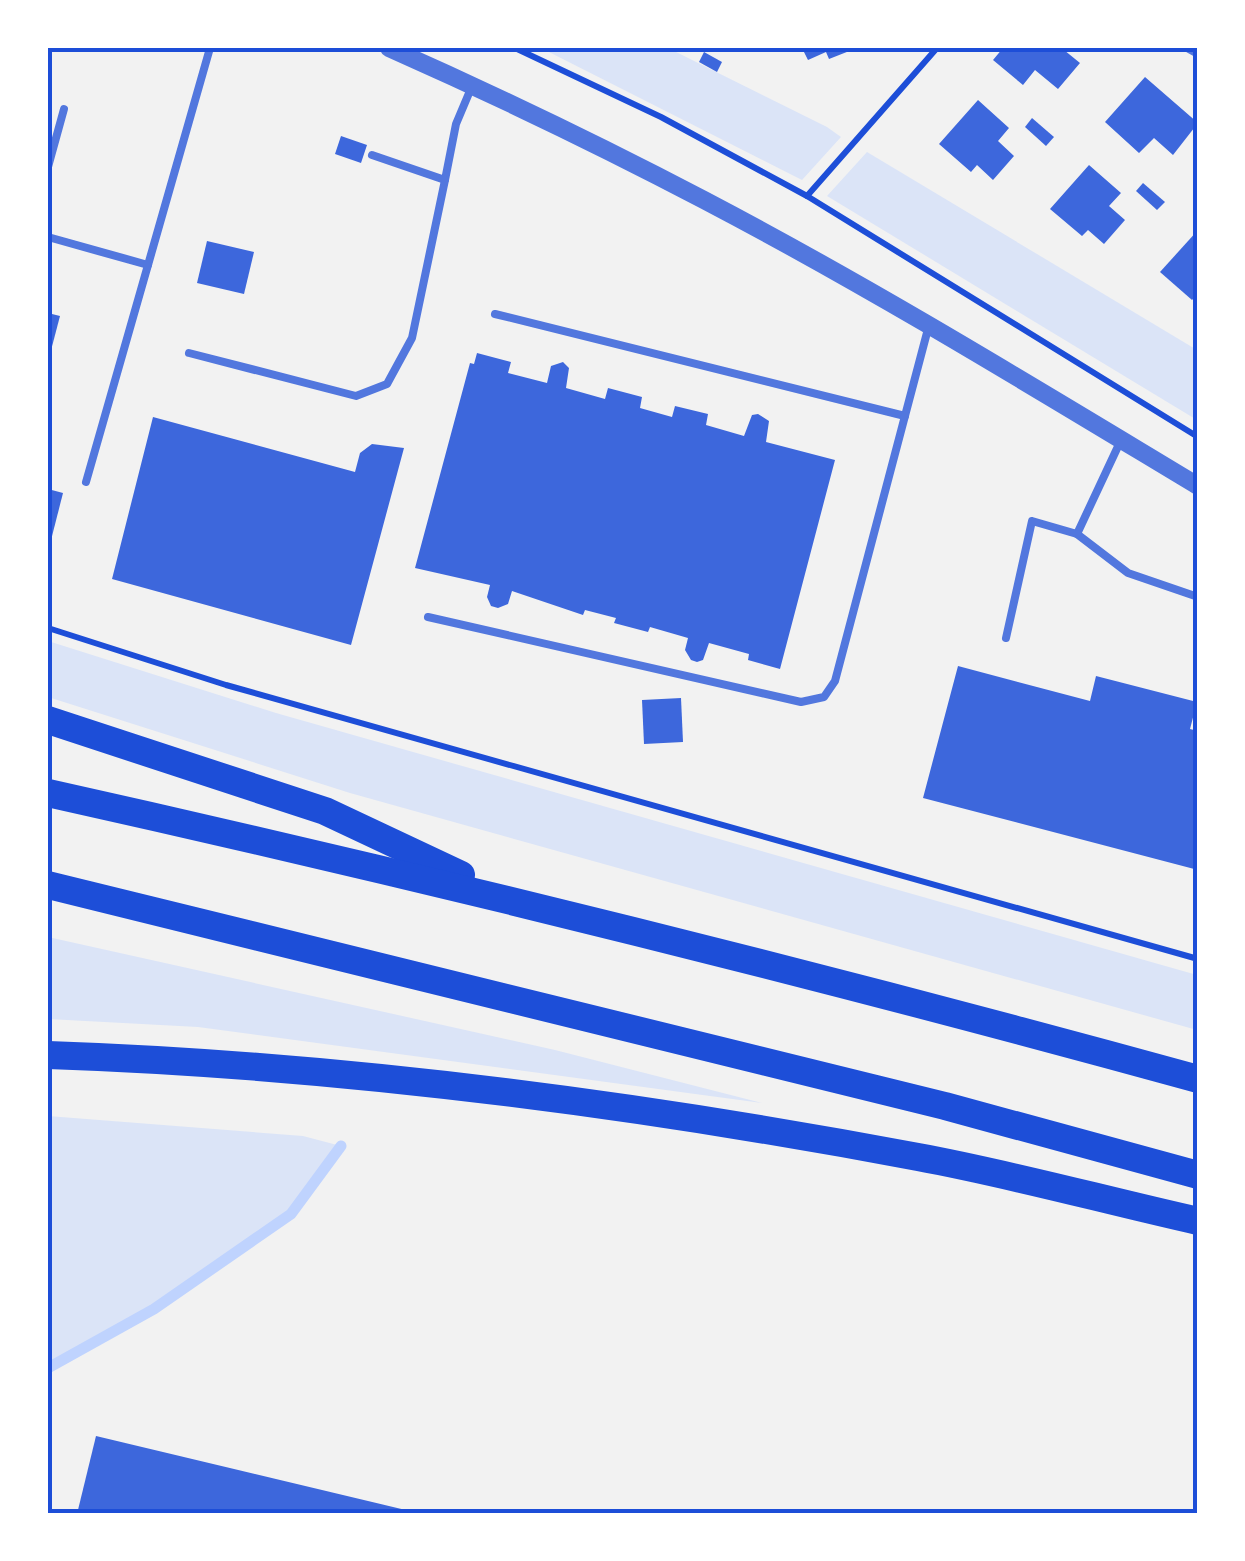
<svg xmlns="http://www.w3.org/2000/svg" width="1245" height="1561" font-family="'PT Sans Narrow',sans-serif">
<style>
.green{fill:#dbe4f7}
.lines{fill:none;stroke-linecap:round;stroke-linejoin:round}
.stream{stroke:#bfd3fe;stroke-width:11}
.building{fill:#3d67dc}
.path{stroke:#1d4ed8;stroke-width:6}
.service{stroke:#5277de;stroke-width:8}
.minor{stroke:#5277de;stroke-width:10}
.tertiary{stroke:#5277de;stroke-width:18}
.trunk{stroke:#1d4ed8;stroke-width:28}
.neatline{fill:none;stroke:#1d4ed8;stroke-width:4}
</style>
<rect width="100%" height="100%" fill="#f2f2f2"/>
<!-- green -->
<g class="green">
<polygon points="541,48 668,48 827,127 841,137 802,180"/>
<polygon points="867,152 1197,350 1197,420 827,196"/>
<polygon points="48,641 276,713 1197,975 1197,1030 350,793 48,697"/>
<polygon points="48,937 555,1050 762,1103 198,1027 48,1019"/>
<polygon points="48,1116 303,1136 341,1146 291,1214 154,1309 48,1368"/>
</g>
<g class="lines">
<!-- stream -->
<polyline class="stream" points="48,1368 154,1309 291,1214 341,1146"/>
</g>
<!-- building -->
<g class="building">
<polygon points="802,48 857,48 829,59 826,52 808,60"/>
<polygon points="1003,48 1067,48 1064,50 1080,63 1058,89 1035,70 1023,85 993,60"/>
<polygon points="704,52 722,62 717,72 699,62"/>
<polygon points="1145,77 1198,123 1173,155 1154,138 1139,153 1105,122"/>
<polygon points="978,100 1009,128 998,141 1014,156 993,180 977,165 971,172 939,144"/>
<polygon points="1032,118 1054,137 1046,146 1025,127"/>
<polygon points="341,136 367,145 361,163 335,154"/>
<polygon points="1089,165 1121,193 1109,206 1125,220 1104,244 1088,230 1082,236 1050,209"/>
<polygon points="1143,183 1165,202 1157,210 1136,191"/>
<polygon points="1198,230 1198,294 1192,300 1160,272"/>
<polygon points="207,241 254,252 244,294 197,283"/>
<polygon points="48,313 60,316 49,358 48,358"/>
<polygon points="477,353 511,362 508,373 547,383 551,366 563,362 569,368 566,388 605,399 608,388 642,397 640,408 672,417 675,406 708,414 706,425 744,436 752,415 758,414 769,421 766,442 835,460 780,669 748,660 749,654 709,643 703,660 697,662 691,660 685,650 688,638 650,627 648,632 614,623 616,618 585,610 583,615 512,591 508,604 498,608 491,606 487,597 490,585 415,568 470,363 474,364"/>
<polygon points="153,417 355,472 360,453 372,444 404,448 351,645 112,579"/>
<polygon points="48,489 63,493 49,548 48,548"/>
<polygon points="958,666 1090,701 1096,676 1197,702 1190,729 1198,731 1198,870 923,798"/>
<polygon points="681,698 683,742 644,744 642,700"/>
<polygon points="96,1436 414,1512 414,1514 77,1514"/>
</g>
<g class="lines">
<!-- path -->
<g class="path">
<polyline points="515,48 661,117 807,196 1198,437"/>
<polyline points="807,196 937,48"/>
<polyline points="48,628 226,685 1198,959"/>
</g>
<!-- service -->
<g class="service">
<polyline points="372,155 445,180 456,124 472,86"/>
<polyline points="48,167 64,109"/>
<polyline points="48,237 148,265"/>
<polyline points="495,314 905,416"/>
<polyline points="189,353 356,396 387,384 412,338 445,180"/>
<polyline points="86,482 210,48"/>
<polyline points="1077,534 1128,573 1198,597"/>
<polyline points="428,617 801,702 824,697 835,681 929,325"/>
<polyline points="1006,638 1032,521 1077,534 1121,440"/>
</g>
<!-- minor -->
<polyline class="minor" points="1189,48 1198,53"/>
<!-- tertiary -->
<path class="tertiary" d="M389,48c106,47 212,98 315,152 168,88 331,188 494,286"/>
<!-- trunk -->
<g class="trunk">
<polyline points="48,720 325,811 461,875"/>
<path d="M48,793c386,86 768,181 1150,286"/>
<polyline points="48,885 945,1106 1198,1175"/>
<path d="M48,1055c291,10 583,48 870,102 93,17 186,43 280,64"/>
</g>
</g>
<!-- border -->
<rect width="1245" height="1561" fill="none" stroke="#ffffff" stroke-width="100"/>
<rect x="50" y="50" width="1145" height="1461" class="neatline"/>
</svg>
